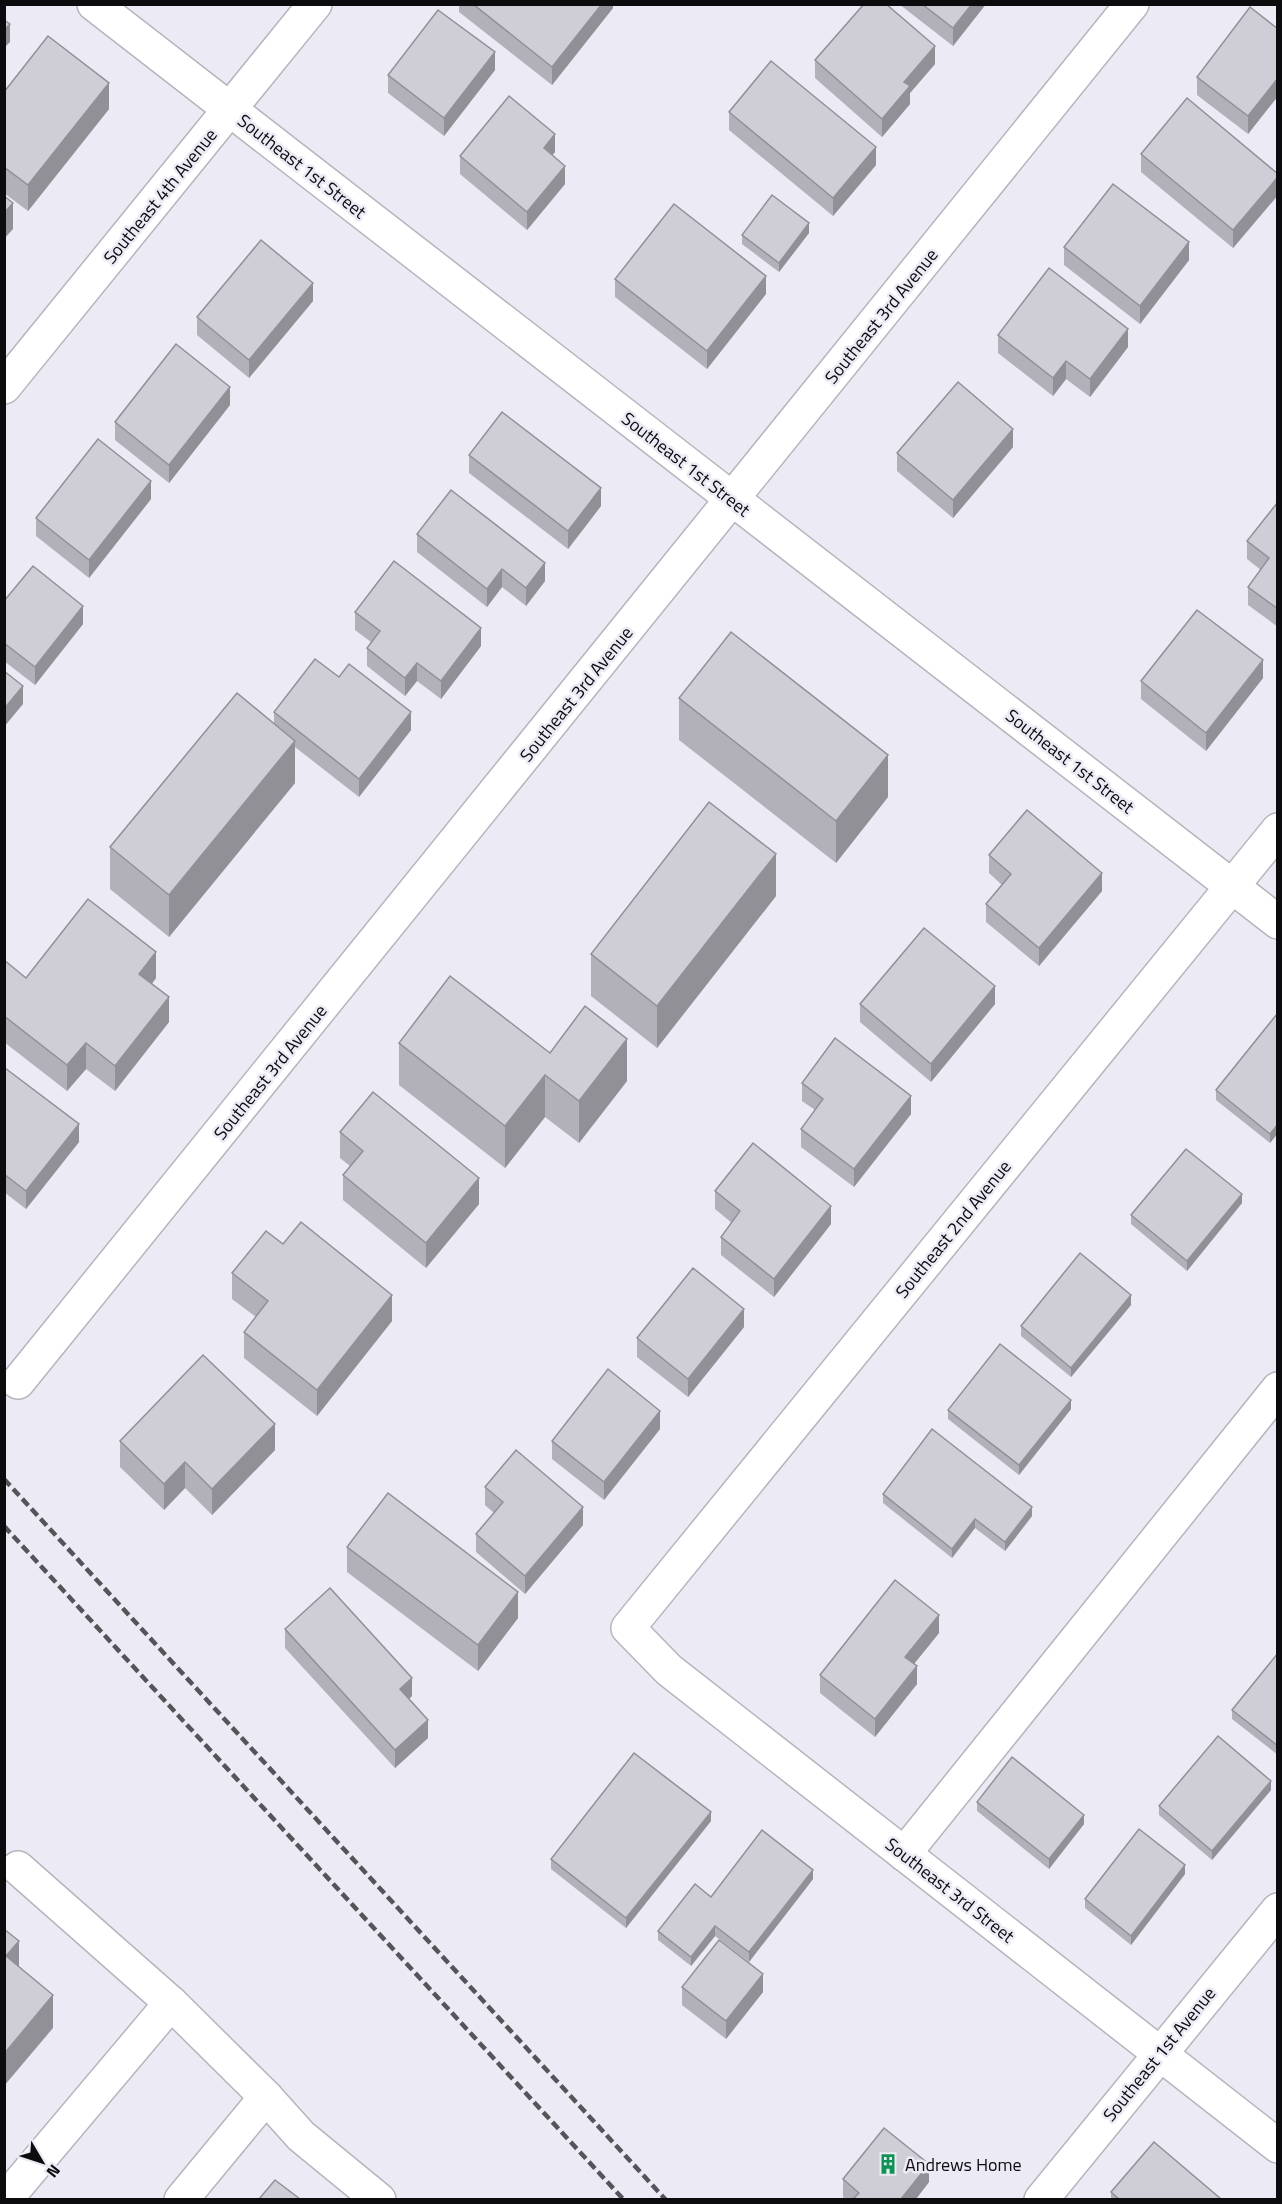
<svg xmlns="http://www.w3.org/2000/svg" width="1282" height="2204" font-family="'Titillium Web',sans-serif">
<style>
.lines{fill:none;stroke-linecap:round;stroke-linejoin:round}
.minor-casing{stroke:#b6b4bd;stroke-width:36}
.minor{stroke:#fff;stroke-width:33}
.rail{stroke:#555459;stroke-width:4.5;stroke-dasharray:9 4.5;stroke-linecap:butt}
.wall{fill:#b2b1b9}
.shaded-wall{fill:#919096}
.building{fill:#cfced7;stroke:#919096;stroke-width:1.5}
.labels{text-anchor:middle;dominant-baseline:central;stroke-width:5;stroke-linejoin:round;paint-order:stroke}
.street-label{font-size:18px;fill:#0c0b0e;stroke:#eceaf4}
.poi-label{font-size:18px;fill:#0c0b0e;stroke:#eceaf4;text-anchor:start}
</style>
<rect width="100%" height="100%" fill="#eceaf4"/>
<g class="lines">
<!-- minor casing -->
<g class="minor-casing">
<g id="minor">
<polyline points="94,4 1278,922"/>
<polyline points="4,387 315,4"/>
<polyline points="1278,830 628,1628 669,1670 1278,2146"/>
<polyline points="18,1382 1132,4"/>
<polyline points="904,1854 1278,1389"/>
<polyline points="18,1868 171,2003 266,2097 301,2136 379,2200"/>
<polyline points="5,2200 171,2003"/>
<polyline points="181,2200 266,2097"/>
<polyline points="1041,2200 1278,1910"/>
</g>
</g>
<!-- minor -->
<use href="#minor" class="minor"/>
<!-- rail -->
<g class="rail">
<polyline points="4,1479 666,2200"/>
<polyline points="4,1526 624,2200"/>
</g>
</g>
<!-- wall -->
<g class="wall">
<polygon points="459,4 613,4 613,8 552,85 459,12"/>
<polygon points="899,4 986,4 953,46"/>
<polygon points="1278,29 1278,96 1248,134 1197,95 1197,77"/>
<polygon points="815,60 935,64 910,93 910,104 882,137 815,78"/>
<polygon points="495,70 444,136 388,93 388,75"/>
<polygon points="4,92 109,109 28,211 4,193"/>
<polygon points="729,112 876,165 833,216 729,130"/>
<polygon points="555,152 552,155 565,184 527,230 460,174 460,156"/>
<polygon points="1141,154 1278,174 1278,195 1233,248 1141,172"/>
<polygon points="809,233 779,272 742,244 742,235"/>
<polygon points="1064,247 1189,260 1140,324 1064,265"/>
<polygon points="615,279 766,294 707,369 615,297"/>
<polygon points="313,301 249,378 197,335 197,317"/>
<polygon points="998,335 1128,347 1090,397 1066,379 1053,396 998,353"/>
<polygon points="230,405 169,483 115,440 115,422"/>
<polygon points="1013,447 953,518 897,471 897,453"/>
<polygon points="469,455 601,506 568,549 469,473"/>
<polygon points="151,499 89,578 36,536 36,518"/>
<polygon points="1278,502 1278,627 1248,605 1248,587 1261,570 1247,559 1247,541"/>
<polygon points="417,534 545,581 526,606 502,587 487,607 417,552"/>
<polygon points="4,601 83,624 35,685 4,661"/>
<polygon points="355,612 481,646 441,699 417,681 405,696 367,666 367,648 371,642 355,630"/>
<polygon points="339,677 411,730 359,797 295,747 295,783 169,937 110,889 110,847 274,723 274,712"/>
<polygon points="1263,678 1206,751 1141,699 1141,681"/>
<polygon points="679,698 888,797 836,863 679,740"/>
<polygon points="989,855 1102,891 1039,966 986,922 986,904 1002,885 989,873"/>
<polygon points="776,896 657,1048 591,996 591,954"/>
<polygon points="4,960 26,978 156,978 152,984 169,1022 115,1091 86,1069 67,1091 4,1042"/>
<polygon points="860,1004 995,1004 931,1082 860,1022"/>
<polygon points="1278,1015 1278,1133 1270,1143 1216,1100 1216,1090"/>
<polygon points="399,1043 550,1053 627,1081 579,1143 545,1117 505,1168 399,1085"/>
<polygon points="4,1069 79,1142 26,1209 4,1192"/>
<polygon points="802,1083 911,1114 854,1187 801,1147 801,1129 815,1110 802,1101"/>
<polygon points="340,1132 479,1204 426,1268 343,1200 343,1175 350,1166 340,1158"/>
<polygon points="715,1191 831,1224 774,1297 721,1255 721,1237 732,1223 715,1209"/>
<polygon points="1242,1203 1187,1271 1131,1224 1131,1215"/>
<polygon points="283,1244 392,1321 317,1416 244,1358 244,1332 256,1317 232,1299 232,1273"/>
<polygon points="1131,1305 1071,1377 1021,1336 1021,1326"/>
<polygon points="744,1327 688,1397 637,1357 637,1338"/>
<polygon points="1071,1409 1019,1475 948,1419 948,1410"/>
<polygon points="660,1429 604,1500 552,1459 552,1441"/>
<polygon points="120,1441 275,1450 212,1515 185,1488 164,1510 120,1467"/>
<polygon points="485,1487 583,1525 525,1594 476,1552 476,1534 494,1513 485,1505"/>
<polygon points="883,1494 1032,1516 1005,1551 975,1528 952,1558 883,1503"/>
<polygon points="347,1547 518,1618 478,1671 347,1572"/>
<polygon points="285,1629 412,1696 409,1699 428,1738 395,1768 285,1648"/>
<polygon points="939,1633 914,1664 917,1684 875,1737 820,1693 820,1675"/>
<polygon points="1278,1653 1278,1755 1232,1719 1232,1710"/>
<polygon points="1271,1790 1212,1860 1159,1815 1159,1806"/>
<polygon points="977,1802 1084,1824 1049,1869 977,1811"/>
<polygon points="711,1821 626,1928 551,1869 551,1859"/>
<polygon points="1185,1874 1131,1945 1085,1908 1085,1899"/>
<polygon points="813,1879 749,1962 715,1936 691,1966 658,1940 658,1931 711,1897"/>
<polygon points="682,1987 763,1992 726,2039 682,2005"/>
<polygon points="843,2179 929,2182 916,2199 845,2199 843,2197"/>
<polygon points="1111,2192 1221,2199 1111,2199"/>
</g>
<!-- shaded-wall -->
<g class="shaded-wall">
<polygon points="602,4 613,4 613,8 552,85 552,67"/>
<polygon points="972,4 986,4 953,46 953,28"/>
<polygon points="10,24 10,42 4,48 4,30"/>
<polygon points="935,46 935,64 910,93 910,104 882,137 882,119 904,82"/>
<polygon points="495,52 495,70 444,136 444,118"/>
<polygon points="1278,78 1278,96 1248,134 1248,116"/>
<polygon points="109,83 109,109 28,211 28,185"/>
<polygon points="555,134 555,152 544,166 544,148"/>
<polygon points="876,147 876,165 833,216 833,198"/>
<polygon points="565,166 565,184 527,230 527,212"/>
<polygon points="1278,177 1278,195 1233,248 1233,230"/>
<polygon points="13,203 13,229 4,239 4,213"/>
<polygon points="809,223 809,233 779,272 779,263"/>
<polygon points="1189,242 1189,260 1140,324 1140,306"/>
<polygon points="766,276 766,294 707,369 707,351"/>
<polygon points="313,283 313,301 249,378 249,360"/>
<polygon points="1128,329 1128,347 1090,397 1090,379"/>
<polygon points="1066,361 1066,379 1053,396 1053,378"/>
<polygon points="230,387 230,405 169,483 169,465"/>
<polygon points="1013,429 1013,447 953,518 953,500"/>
<polygon points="151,481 151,499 89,578 89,560"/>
<polygon points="601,488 601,506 568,549 568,531"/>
<polygon points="545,563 545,581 526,606 526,588"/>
<polygon points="502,569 502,587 487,607 487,589"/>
<polygon points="83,606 83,624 35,685 35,667"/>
<polygon points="481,628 481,646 441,699 441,681"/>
<polygon points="1263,660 1263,678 1206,751 1206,733"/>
<polygon points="417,663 417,681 405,696 405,678"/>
<polygon points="23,686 23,704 4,727 4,709"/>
<polygon points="411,712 411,730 359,797 359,779"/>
<polygon points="295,741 295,783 169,937 169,895"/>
<polygon points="888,755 888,797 836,863 836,821"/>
<polygon points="776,854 776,896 657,1048 657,1006"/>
<polygon points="1102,873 1102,891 1039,966 1039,948"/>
<polygon points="156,952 156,978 139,1000 139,974"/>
<polygon points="995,986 995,1004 931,1082 931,1064"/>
<polygon points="169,997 169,1022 115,1091 115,1066"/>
<polygon points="627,1039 627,1081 579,1143 579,1101"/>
<polygon points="86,1043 86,1069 67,1091 67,1065"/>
<polygon points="545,1075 545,1117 505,1168 505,1126"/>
<polygon points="911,1096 911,1114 854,1187 854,1169"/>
<polygon points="79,1124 79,1142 26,1209 26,1191"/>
<polygon points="1278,1124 1278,1133 1270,1143 1270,1134"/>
<polygon points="479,1178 479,1204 426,1268 426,1243"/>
<polygon points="1242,1194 1242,1203 1187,1271 1187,1261"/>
<polygon points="831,1206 831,1224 774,1297 774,1279"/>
<polygon points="392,1295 392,1321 317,1416 317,1390"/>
<polygon points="1131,1295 1131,1305 1071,1377 1071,1368"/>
<polygon points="744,1309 744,1327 688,1397 688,1379"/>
<polygon points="1071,1400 1071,1409 1019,1475 1019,1465"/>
<polygon points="660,1411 660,1429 604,1500 604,1482"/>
<polygon points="275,1424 275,1450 212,1515 212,1489"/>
<polygon points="185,1462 185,1488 164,1510 164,1484"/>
<polygon points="583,1507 583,1525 525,1594 525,1576"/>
<polygon points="1032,1507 1032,1516 1005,1551 1005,1542"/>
<polygon points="975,1519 975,1528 952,1558 952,1549"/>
<polygon points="518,1592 518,1618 478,1671 478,1645"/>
<polygon points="939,1615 939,1633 905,1675 905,1657"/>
<polygon points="917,1666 917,1684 875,1737 875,1719"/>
<polygon points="412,1678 412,1696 400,1707 400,1689"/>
<polygon points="428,1720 428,1738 395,1768 395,1750"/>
<polygon points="1271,1781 1271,1790 1212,1860 1212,1851"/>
<polygon points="711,1812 711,1821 626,1928 626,1918"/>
<polygon points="1084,1815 1084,1824 1049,1869 1049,1859"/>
<polygon points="1185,1865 1185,1874 1131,1945 1131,1936"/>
<polygon points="813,1870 813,1879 749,1962 749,1952"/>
<polygon points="715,1926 715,1936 691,1966 691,1957"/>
<polygon points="19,1941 19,1973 6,1956"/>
<polygon points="763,1974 763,1992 726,2039 726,2021"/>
<polygon points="53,1995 53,2028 4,2086 4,2054"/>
<polygon points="929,2164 929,2182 916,2199 901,2199"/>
</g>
<!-- building -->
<g class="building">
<polygon points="473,4 602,4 552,67"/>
<polygon points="864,4 886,4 935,46 904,82 910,86 882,119 815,60"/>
<polygon points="922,4 972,4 953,28"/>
<polygon points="1250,7 1278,29 1278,78 1248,116 1197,77"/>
<polygon points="438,10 495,52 444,118 388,75"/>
<polygon points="4,20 10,24 4,30"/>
<polygon points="48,36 109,83 28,185 4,167 4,92"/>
<polygon points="771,61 876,147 833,198 729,112"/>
<polygon points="509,96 555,134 544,148 565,166 527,212 460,156"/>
<polygon points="1187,98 1278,174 1278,177 1233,230 1141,154"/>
<polygon points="1113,184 1189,242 1140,306 1064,247"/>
<polygon points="772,195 809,223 779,263 742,235"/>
<polygon points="4,196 13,203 4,213"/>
<polygon points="674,204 766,276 707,351 615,279"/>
<polygon points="261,240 313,283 249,360 197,317"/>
<polygon points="1049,268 1128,329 1090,379 1066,361 1053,378 998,335"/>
<polygon points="176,344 230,387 169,465 115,422"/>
<polygon points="958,382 1013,429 953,500 897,453"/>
<polygon points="502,412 601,488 568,531 469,455"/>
<polygon points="98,439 151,481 89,560 36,518"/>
<polygon points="451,490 545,563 526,588 502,569 487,589 417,534"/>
<polygon points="1278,502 1278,609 1248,587 1269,558 1247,541"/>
<polygon points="394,561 481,628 441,681 417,663 405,678 367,648 380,631 355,612"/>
<polygon points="33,566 83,606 35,667 4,643 4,601"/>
<polygon points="1197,610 1263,660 1206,733 1141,681"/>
<polygon points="731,632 888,755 836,821 679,698"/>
<polygon points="315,659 339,677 349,664 411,712 359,779 274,712"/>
<polygon points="4,671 23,686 4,709"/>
<polygon points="237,693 295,741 169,895 110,847"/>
<polygon points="709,802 776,854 657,1006 591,954"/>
<polygon points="1027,810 1102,873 1039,948 986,904 1011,874 989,855"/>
<polygon points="88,899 156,952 139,974 169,997 115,1066 86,1043 67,1065 4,1016 4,960 26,978"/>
<polygon points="924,928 995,986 931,1064 860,1004"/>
<polygon points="450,976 550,1053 585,1006 627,1039 579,1101 545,1075 505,1126 399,1043"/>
<polygon points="1277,1014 1278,1124 1270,1134 1216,1090"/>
<polygon points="835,1038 911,1096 854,1169 801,1129 823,1099 802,1083"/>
<polygon points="5,1068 79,1124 26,1191 4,1174 4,1069"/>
<polygon points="373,1092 479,1178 426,1243 343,1175 363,1151 340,1132"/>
<polygon points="753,1143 831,1206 774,1279 721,1237 740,1211 715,1191"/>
<polygon points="1186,1149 1242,1194 1187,1261 1131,1215"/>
<polygon points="301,1222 392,1295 317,1390 244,1332 268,1301 232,1273 266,1231 283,1244"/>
<polygon points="1080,1253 1131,1295 1071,1368 1021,1326"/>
<polygon points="693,1268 744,1309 688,1379 637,1338"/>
<polygon points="1000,1344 1071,1400 1019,1465 948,1410"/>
<polygon points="203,1355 275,1424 212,1489 185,1462 164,1484 120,1441"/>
<polygon points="608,1369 660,1411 604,1482 552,1441"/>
<polygon points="932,1429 1032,1507 1005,1542 975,1519 952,1549 883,1494"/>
<polygon points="516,1450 583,1507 525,1576 476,1534 503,1502 485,1487"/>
<polygon points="388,1493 518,1592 478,1645 347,1547"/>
<polygon points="895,1580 939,1615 905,1657 917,1666 875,1719 820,1675"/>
<polygon points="330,1588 412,1678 400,1689 428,1720 395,1750 285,1629"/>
<polygon points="1278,1653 1278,1746 1232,1710"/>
<polygon points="1218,1736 1271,1781 1212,1851 1159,1806"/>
<polygon points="634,1753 711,1812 626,1918 551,1859"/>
<polygon points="1012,1757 1084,1815 1049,1859 977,1802"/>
<polygon points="1139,1829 1185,1865 1131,1936 1085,1899"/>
<polygon points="762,1830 813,1870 749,1952 715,1926 691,1957 658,1931 695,1884 711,1897"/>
<polygon points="4,1929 19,1941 6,1956 53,1995 4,2054"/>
<polygon points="719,1940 763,1974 726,2021 682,1987"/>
<polygon points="884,2128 929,2164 901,2199 853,2199 859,2193 843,2179"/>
<polygon points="1154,2142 1221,2199 1119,2199 1111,2192"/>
<polygon points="275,2180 300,2199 259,2199"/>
</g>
<!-- icons -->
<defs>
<g id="building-bare" transform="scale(1.62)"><path d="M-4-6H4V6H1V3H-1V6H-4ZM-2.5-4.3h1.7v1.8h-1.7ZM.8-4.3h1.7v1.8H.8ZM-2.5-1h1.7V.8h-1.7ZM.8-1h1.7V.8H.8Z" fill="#0c9453" stroke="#eceaf4" stroke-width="2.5" paint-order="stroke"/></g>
</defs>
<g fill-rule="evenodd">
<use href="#building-bare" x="888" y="2164"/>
</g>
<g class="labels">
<!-- street labels -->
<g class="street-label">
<text transform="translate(302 166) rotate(38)">Southeast 1st Street</text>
<text transform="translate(160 196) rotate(-51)">Southeast 4th Avenue</text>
<text transform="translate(881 316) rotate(-51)">Southeast 3rd Avenue</text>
<text transform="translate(686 464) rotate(38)">Southeast 1st Street</text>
<text transform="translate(576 694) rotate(-51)">Southeast 3rd Avenue</text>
<text transform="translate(1070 761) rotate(38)">Southeast 1st Street</text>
<text transform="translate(270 1072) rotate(-51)">Southeast 3rd Avenue</text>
<text transform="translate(953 1229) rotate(-51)">Southeast 2nd Avenue</text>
<text transform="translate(950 1890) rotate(38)">Southeast 3rd Street</text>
<text transform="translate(1159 2054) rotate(-51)">Southeast 1st Avenue</text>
</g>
<!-- poi labels -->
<g class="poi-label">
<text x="905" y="2164">Andrews Home</text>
</g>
</g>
<!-- border -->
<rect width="1282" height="2204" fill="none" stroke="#0c0b0e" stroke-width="12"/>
<!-- north arrow -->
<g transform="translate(42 2162) rotate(129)" stroke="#eceaf4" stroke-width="4.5" paint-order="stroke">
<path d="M0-4.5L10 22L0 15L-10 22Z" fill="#0c0b0e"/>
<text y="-9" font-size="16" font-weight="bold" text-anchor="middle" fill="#0c0b0e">N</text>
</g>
</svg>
